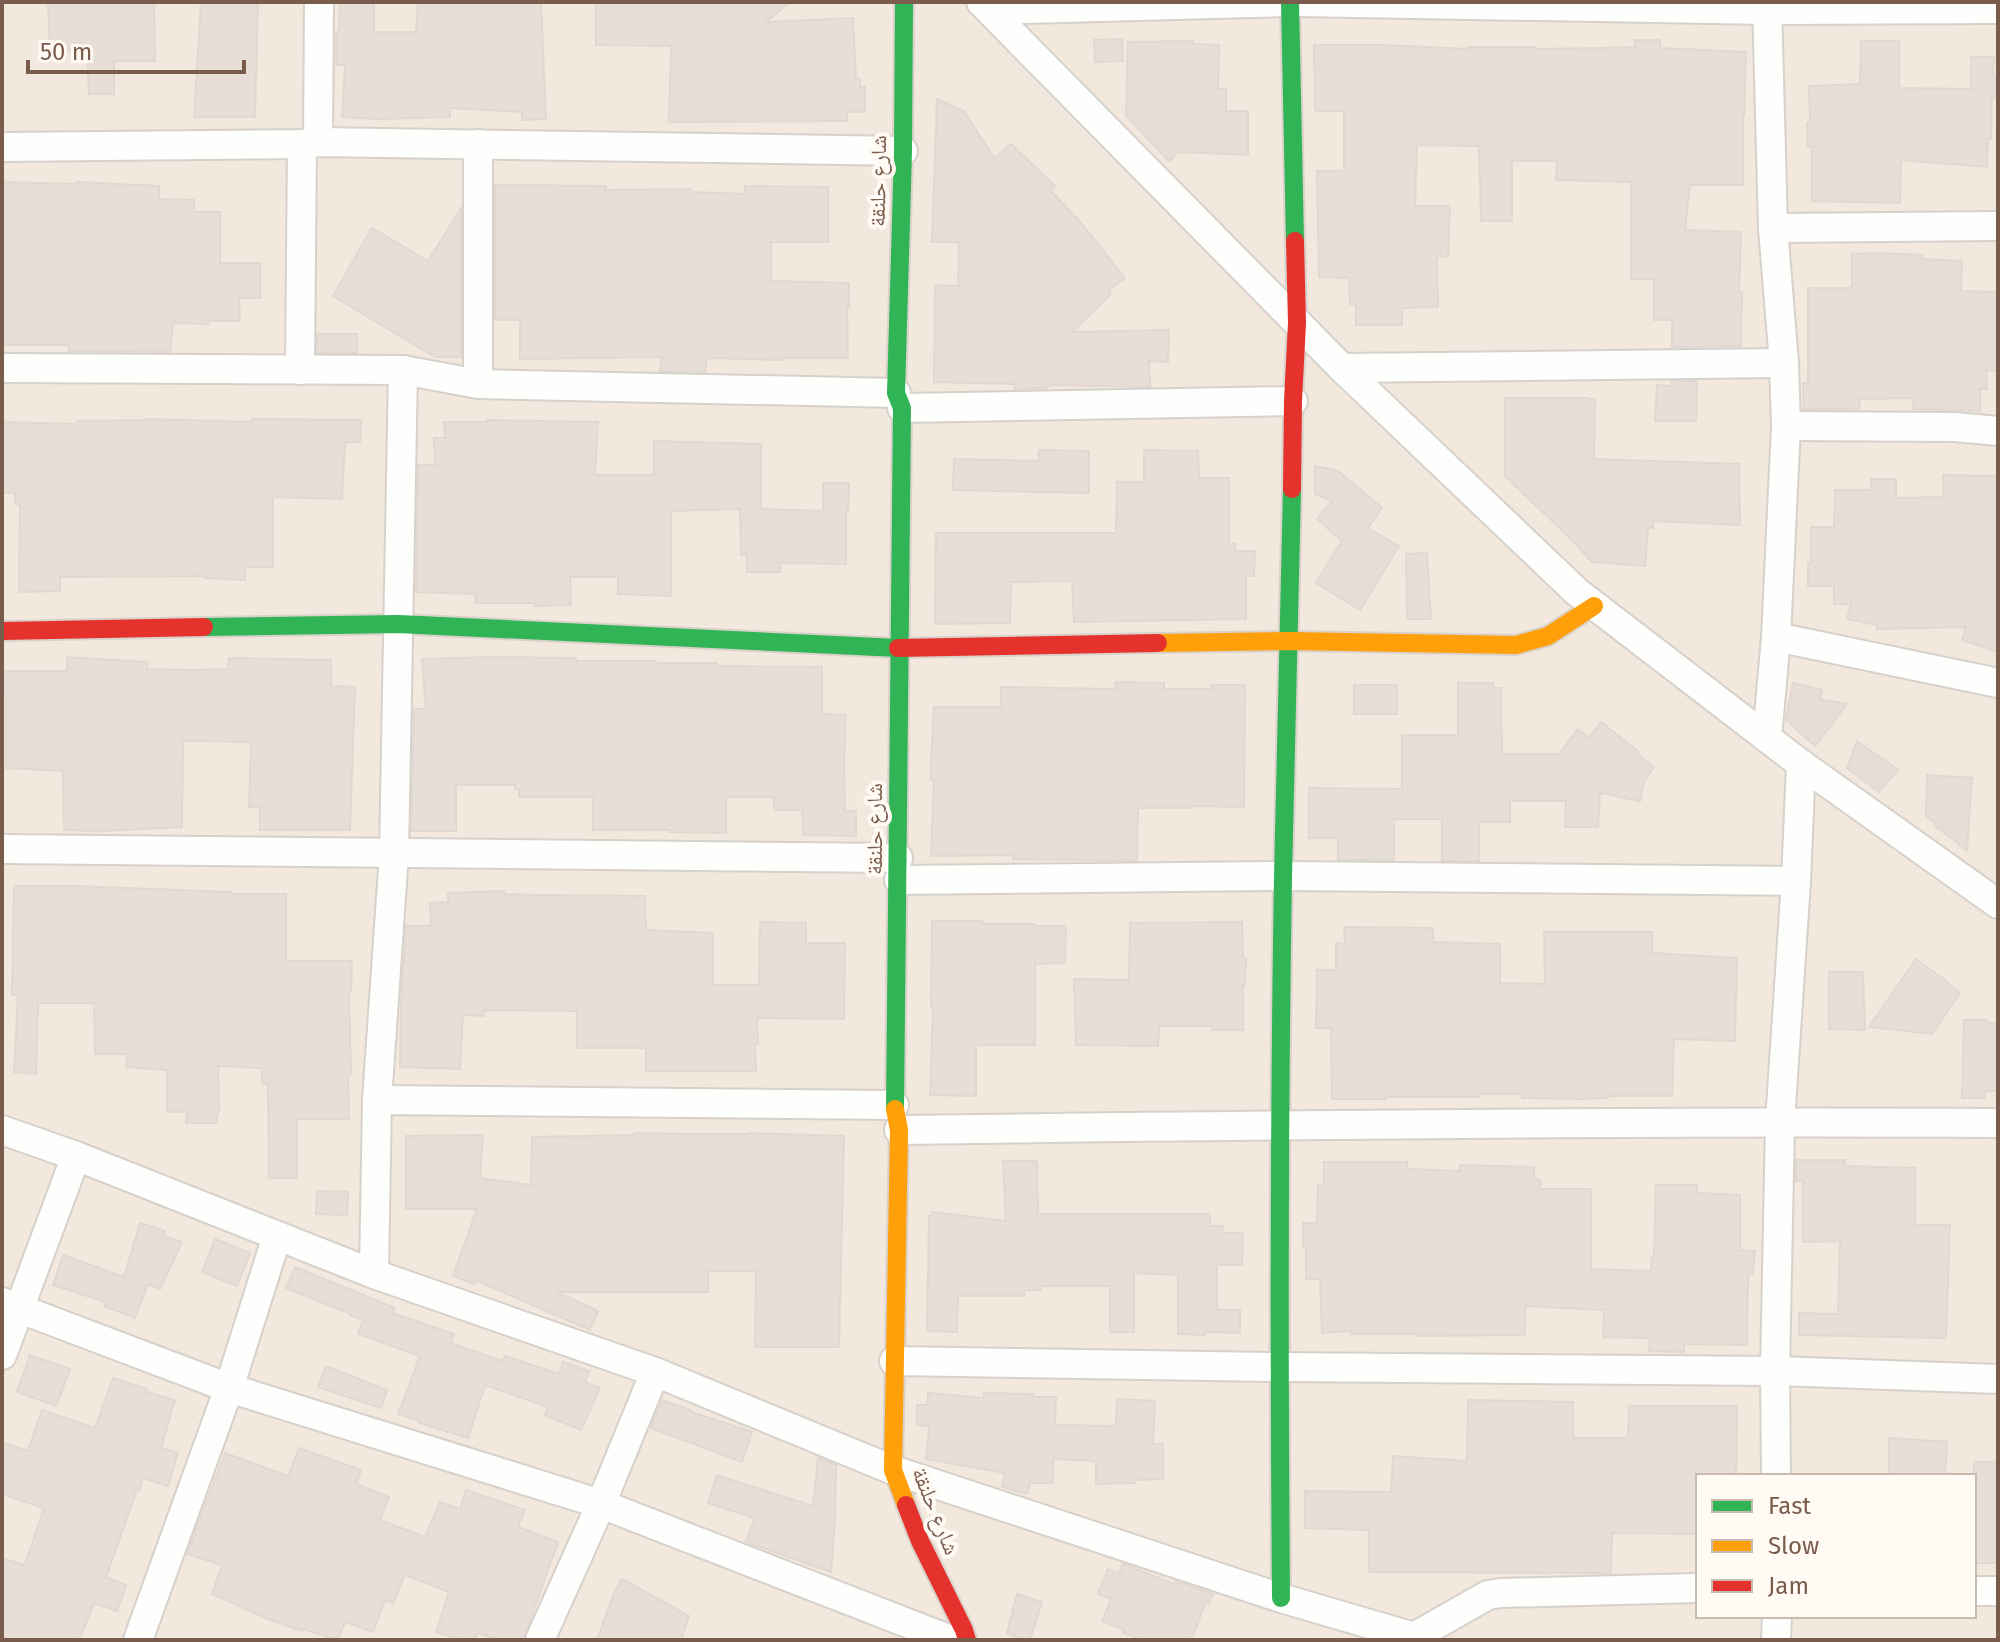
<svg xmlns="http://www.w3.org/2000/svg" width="2000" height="1642" font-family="'Fira Sans','Noto Naskh Arabic',sans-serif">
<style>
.residential{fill:#f2e8de;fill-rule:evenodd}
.building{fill:#e6ded7;stroke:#e2d8d2;stroke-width:2}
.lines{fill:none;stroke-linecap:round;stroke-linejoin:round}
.street-casing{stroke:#d7d1cb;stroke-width:32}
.fast-casing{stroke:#d9d2cb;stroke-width:22}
.slow-casing{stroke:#d9d2cb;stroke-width:22}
.jam-casing{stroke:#d9d2cb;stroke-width:22}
.street{stroke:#fefefd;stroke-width:28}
.fast{stroke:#30b455;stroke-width:18}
.slow{stroke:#ff9f0a;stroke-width:18}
.jam{stroke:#e5322d;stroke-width:18}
.labels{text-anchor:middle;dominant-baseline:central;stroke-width:8;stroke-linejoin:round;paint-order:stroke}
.street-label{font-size:22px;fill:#7a5c4d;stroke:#fffaf3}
</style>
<rect width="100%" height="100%" fill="#f9f5f0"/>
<!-- residential -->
<path class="residential" d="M2,2h1996v1638h-1996zM1698,1476h276v140h-276z"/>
<!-- building -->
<g class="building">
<polygon points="48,2 154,2 155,61 114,61 114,94 89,94 87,51 50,52"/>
<polygon points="201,2 258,2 255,117 194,117"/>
<polygon points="340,2 374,2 374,32 416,32 418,2 541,2 546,119 522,120 522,112 450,108 450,117 377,119 342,117 345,65 336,65 336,32 339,32"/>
<polygon points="596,2 790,2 766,22 853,18 856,79 860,79 860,87 865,87 865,112 847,112 847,121 669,122 671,46 596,45"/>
<polygon points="1122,39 1123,61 1095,62 1094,40"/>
<polygon points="1635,40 1660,40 1660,48 1746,52 1744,116 1743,116 1743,185 1690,185 1685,230 1741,232 1739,292 1742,292 1741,346 1672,347 1672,320 1654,320 1654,279 1631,279 1631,182 1556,180 1557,161 1512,161 1512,221 1481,221 1479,146 1417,145 1415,206 1450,206 1448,257 1437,256 1438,307 1402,308 1402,325 1356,325 1356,304 1350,304 1349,278 1319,277 1317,171 1344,171 1344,111 1315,111 1314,45 1385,45 1468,49 1468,47 1535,47 1535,49 1599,48 1635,47"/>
<polygon points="1193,41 1193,44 1219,45 1218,89 1226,89 1226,111 1248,111 1248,155 1178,152 1169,161 1126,116 1128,42"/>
<polygon points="1861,41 1899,41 1899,88 1971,89 1971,57 1994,57 1993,76 1998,76 1998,98 1992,98 1991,139 1988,139 1987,167 1901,160 1900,203 1812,201 1812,147 1808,147 1807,123 1810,123 1809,86 1860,84"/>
<polygon points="937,99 964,111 994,158 1011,144 1055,186 1051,191 1082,224 1125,278 1108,291 1111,294 1072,332 1169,330 1168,362 1149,361 1150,387 1050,385 1047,388 1015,389 1015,384 934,382 935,285 958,286 959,242 932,242"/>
<polygon points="2,182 76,184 76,182 159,186 159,199 194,200 194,212 220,212 220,263 260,263 260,298 239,298 240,321 208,321 208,324 173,323 170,352 69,351 68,345 3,345"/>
<polygon points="495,185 606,186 606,190 691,189 691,192 745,194 745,186 828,187 828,242 771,242 771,281 849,283 849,308 847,308 848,358 782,358 782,360 707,358 705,372 660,371 662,357 520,359 520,320 495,320"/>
<polygon points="461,208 461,357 435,357 333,296 372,228 428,261"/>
<polygon points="1878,253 1922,255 1922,259 1962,261 1961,291 1998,292 1998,371 1986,370 1987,389 1980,389 1980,411 1913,409 1914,398 1860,399 1859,409 1804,409 1803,383 1808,383 1808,288 1852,288 1852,254"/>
<rect x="317" y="334" width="40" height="19"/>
<polygon points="1672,381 1697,381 1696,421 1655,421 1657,385 1672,386"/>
<polygon points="1505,398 1587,398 1595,400 1594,459 1739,464 1740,525 1653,521 1653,528 1648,528 1645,566 1592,562 1572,540 1505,476"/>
<polygon points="147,419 252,422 252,419 361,420 360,442 345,442 342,499 273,497 273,567 246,567 245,580 205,578 205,576 60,577 60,591 19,592 20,504 15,504 15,493 2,493 2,422 77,424 77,421 147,420"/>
<polygon points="487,420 598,422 595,475 654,475 654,441 761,444 761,509 823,511 823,483 849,483 848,511 846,511 846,564 780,563 780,572 747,572 747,554 741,555 740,509 671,511 671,596 618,594 618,577 570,577 571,605 535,606 535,603 475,603 476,594 416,592 418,465 435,465 434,438 445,438 444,422 487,422"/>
<polygon points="1039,450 1089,451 1089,493 953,490 954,459 1038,461"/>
<polygon points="1144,450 1198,451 1199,478 1229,478 1229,544 1235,544 1235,551 1255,551 1254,576 1246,576 1246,619 1074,622 1072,581 1011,582 1010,623 935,624 936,533 1116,533 1117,482 1144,482"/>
<polygon points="1315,466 1338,471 1382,508 1368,528 1399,546 1360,610 1316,583 1342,541 1317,519 1332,501 1315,494"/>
<polygon points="1943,475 1998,476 1998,652 1962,640 1966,627 1877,629 1877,625 1847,619 1851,604 1834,604 1834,586 1808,586 1808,563 1811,563 1811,527 1834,527 1835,490 1871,490 1871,479 1896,479 1896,498 1944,497"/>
<polygon points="1427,553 1431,619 1407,619 1406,554"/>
<polygon points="67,657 147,662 147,669 190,670 228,669 229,658 331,660 331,686 355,687 350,830 260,830 260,807 249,807 251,742 200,741 183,741 182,827 103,831 64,830 63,771 6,768 6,694 3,694 3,671 67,671"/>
<polygon points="494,657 576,658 576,661 656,661 656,663 717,663 717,666 822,667 822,714 846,715 844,763 845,811 856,811 856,836 803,835 802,810 774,810 774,797 726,797 726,833 670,832 670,830 593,830 593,797 519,797 519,789 515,789 515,785 456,785 456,831 411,831 414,709 426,709 422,659"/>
<polygon points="1116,682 1164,683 1164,689 1211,689 1211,685 1245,685 1244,807 1192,806 1192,808 1138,808 1137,861 1013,859 1013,855 931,856 934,780 931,780 931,764 934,707 1001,707 1001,687 1115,689"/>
<polygon points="1458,683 1493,683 1493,688 1501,688 1502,754 1559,754 1578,729 1589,738 1601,722 1639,752 1637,754 1654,767 1644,782 1640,801 1600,793 1598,827 1565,827 1566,801 1510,801 1510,822 1479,822 1479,861 1442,861 1442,819 1394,819 1394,860 1338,860 1338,838 1309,838 1309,788 1402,789 1402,735 1458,735"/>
<polygon points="1793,683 1822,690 1820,699 1847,704 1815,746 1786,720"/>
<rect x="1354" y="685" width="43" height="29"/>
<polygon points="1857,741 1898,770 1879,792 1847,768"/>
<polygon points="1927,775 1972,778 1967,850 1934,825 1935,823 1926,816"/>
<polygon points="14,886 72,886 231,892 231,894 286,894 286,961 352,961 351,991 349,991 351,1074 348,1074 349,1119 297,1119 297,1178 269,1178 268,1084 262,1083 262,1068 218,1066 219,1109 216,1123 186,1123 187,1112 167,1112 167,1070 126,1067 127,1054 95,1054 94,1003 38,1003 36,1074 14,1072 18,995 12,995"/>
<polygon points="504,891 504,894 537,895 645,896 646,930 713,933 713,985 759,985 760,922 806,923 806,943 845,943 844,1019 757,1018 758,1044 755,1044 756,1071 646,1071 646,1048 577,1048 577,1011 484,1010 484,1016 463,1015 460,1069 400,1067 401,1005 406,926 431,926 430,903 448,902 448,893"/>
<polygon points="932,921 982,921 982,924 1035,924 1035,926 1066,926 1065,963 1035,964 1035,1045 976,1045 976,1096 930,1095 933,1007 931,1007"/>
<polygon points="1242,922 1243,958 1246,959 1245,985 1243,985 1243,1030 1212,1030 1212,1026 1159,1026 1158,1046 1076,1045 1074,979 1129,980 1130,923"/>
<polygon points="1344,927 1433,928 1433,942 1500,944 1500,983 1545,984 1544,932 1652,932 1652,953 1737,958 1735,1041 1674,1039 1672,1096 1608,1096 1608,1098 1582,1099 1522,1098 1522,1094 1479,1094 1479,1097 1385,1097 1385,1099 1332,1099 1331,1028 1316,1028 1317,970 1336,970 1336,943 1345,944"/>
<polygon points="1916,959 1949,983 1948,984 1960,993 1932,1034 1869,1027"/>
<polygon points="1829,972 1863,972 1865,1030 1829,1029"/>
<polygon points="1964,1020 1987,1020 1987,1023 1998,1023 1998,1091 1985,1091 1985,1098 1962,1098"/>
<polygon points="634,1133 686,1134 749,1134 749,1133 844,1136 839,1347 755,1347 756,1271 708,1271 708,1292 557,1292 598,1311 590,1330 475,1280 474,1284 453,1276 477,1209 406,1209 406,1136 483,1135 480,1178 531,1185 532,1137 634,1135"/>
<polygon points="1796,1160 1845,1160 1844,1166 1915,1168 1915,1225 1950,1225 1946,1338 1799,1335 1799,1313 1838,1314 1840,1241 1803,1242 1803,1181 1796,1181"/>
<polygon points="1003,1161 1037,1161 1038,1214 1210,1214 1210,1226 1223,1226 1222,1233 1243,1233 1242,1265 1217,1265 1217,1310 1240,1310 1240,1333 1206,1332 1205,1335 1178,1334 1178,1275 1134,1273 1134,1332 1110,1332 1110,1286 1041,1286 1041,1290 1025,1290 1024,1296 958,1296 957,1332 927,1331 929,1216 932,1216 932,1212 1006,1221"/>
<polygon points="1324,1162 1407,1162 1407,1169 1460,1171 1460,1165 1534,1167 1534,1179 1541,1180 1540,1189 1591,1189 1591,1269 1651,1271 1652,1257 1654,1257 1656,1185 1697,1185 1697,1193 1740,1195 1740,1250 1755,1251 1753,1274 1748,1274 1747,1345 1684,1344 1684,1352 1649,1351 1650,1338 1603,1337 1604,1310 1525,1306 1525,1335 1417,1336 1417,1334 1351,1334 1351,1331 1322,1333 1320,1279 1306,1279 1306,1246 1303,1246 1303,1223 1317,1223 1318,1186 1324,1186"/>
<polygon points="317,1191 348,1192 347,1215 316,1214"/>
<polygon points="140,1223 165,1231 164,1236 182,1242 160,1289 148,1284 135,1318 104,1306 106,1302 53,1285 63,1255 124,1277"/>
<polygon points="215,1239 250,1253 237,1286 202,1272"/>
<polygon points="295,1267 395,1308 393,1313 454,1334 450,1343 503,1361 505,1356 559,1374 563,1362 589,1371 585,1382 600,1388 581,1430 545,1415 548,1407 485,1385 468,1438 419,1423 420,1421 398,1414 420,1356 358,1334 363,1320 350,1315 351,1314 286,1288"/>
<polygon points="30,1355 70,1369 56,1406 17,1392"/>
<polygon points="326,1366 387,1390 381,1408 318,1387"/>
<polygon points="113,1378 147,1389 146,1392 175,1400 161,1448 178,1453 168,1486 143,1478 139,1491 137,1490 106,1577 126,1585 117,1611 94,1603 79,1640 2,1640 2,1558 25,1565 44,1508 2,1494 2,1442 28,1451 42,1410 95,1428"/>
<polygon points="928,1393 984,1398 984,1393 1033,1394 1033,1397 1056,1397 1055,1425 1116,1426 1117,1399 1155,1401 1153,1444 1163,1444 1163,1479 1134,1480 1135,1483 1096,1484 1096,1461 1053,1459 1053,1483 1030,1483 1027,1494 1002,1487 1005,1473 926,1459 929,1426 917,1425 917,1405 928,1405"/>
<polygon points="662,1400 691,1410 691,1412 752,1432 742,1462 651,1428"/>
<polygon points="1468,1400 1573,1402 1573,1438 1628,1438 1629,1406 1737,1406 1736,1476 1698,1475 1698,1534 1612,1533 1611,1573 1369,1572 1369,1530 1305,1528 1305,1491 1391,1492 1393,1456 1467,1461"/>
<polygon points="1889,1438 1947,1442 1945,1476 1889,1476"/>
<polygon points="299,1448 361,1470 356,1484 389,1497 380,1520 425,1537 440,1502 460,1509 466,1490 525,1510 518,1527 558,1542 523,1640 499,1640 477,1633 475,1640 463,1640 436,1632 449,1592 405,1575 393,1603 385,1600 373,1632 345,1622 338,1640 303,1629 302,1631 270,1620 212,1594 222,1565 187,1554 225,1453 288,1476"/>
<polygon points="818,1458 836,1465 835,1520 831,1572 746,1542 755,1518 708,1503 717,1475 813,1506"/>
<rect x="1974" y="1462" width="24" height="101"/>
<polygon points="1123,1564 1174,1584 1175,1581 1213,1594 1209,1603 1206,1602 1191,1640 1143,1640 1123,1633 1124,1630 1102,1621 1111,1599 1098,1594 1108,1569 1119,1574"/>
<polygon points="622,1579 689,1616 681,1640 597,1640 614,1593"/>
<polygon points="1017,1594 1042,1602 1030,1640 1024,1640 1007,1633"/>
</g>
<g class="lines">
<!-- street casing -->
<g class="street-casing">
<g id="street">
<polyline points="981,2 1342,368 1577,592 1801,764 1998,904"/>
<polyline points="1297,2 1767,10 1998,9"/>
<polyline points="990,10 1286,2"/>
<polyline points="318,142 319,2"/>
<polyline points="478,144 478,384"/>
<polyline points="2,147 302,144 318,142 903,151"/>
<polyline points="1773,228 1998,226"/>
<polyline points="2,368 403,370 478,384 896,393"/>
<polyline points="1342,368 1784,363"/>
<polyline points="300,370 302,144"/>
<polyline points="902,408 1293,401"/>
<polyline points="1786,426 1954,427 1998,431"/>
<polyline points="1776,637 1998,683"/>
<polyline points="1767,738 1776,637 1786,426 1784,363 1773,228 1767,2"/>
<polyline points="2,849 898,858"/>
<polyline points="899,880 1283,876 1796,881"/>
<polyline points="377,1100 894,1105"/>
<polyline points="2,1130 76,1156 374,1274 655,1372 893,1470 1281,1598 1414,1637 1419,1640"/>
<path d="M899,1130c366,-5 733,-9 1099,-7"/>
<polyline points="374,1274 377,1100 394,854 403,370"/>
<polyline points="2,1302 229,1388 601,1504 951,1640"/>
<polyline points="2,1355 76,1156"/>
<polyline points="894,1361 1279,1367 1775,1371 1998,1379"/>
<polyline points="1776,1476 1775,1371 1780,1122 1796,881 1801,764"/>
<polyline points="1974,1591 1998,1591"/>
<polyline points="1414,1637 1488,1595 1501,1593 1698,1588"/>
<polyline points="138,1640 229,1388 277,1236"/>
<polyline points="540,1640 601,1504 655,1372"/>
<polyline points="1776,1640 1777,1616"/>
</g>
</g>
<!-- fast casing -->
<g class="fast-casing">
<g id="fast">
<polyline points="1290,2 1295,241"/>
<polyline points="204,627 398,624 898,648"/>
<polyline points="895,1109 902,408 896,393 903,151 904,2"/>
<path d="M1281,1598c-2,-240 -2,-481 2,-721 2,-130 7,-259 9,-388"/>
</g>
</g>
<!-- slow casing -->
<g class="slow-casing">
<g id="slow">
<polyline points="1158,643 1290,641 1516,645 1548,636 1594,606"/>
<polyline points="895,1109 899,1130 893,1470 906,1505"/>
</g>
</g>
<!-- jam casing -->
<g class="jam-casing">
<g id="jam">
<polyline points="1292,489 1293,401 1297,323 1295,241"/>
<polyline points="2,631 204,627"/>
<polyline points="898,648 1158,643"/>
<polyline points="906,1505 920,1541 964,1630 967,1640"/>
</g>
</g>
<!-- street -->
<use href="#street" class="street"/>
<!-- fast -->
<use href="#fast" class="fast"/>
<!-- slow -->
<use href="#slow" class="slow"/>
<!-- jam -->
<use href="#jam" class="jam"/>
</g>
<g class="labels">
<!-- street labels -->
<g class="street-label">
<text transform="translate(878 181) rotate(-89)">شارع حلنقة</text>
<text transform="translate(874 829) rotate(-90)">شارع حلنقة</text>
<text transform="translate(936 1511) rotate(68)">شارع حلنقة</text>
</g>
</g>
<!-- border -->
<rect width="2000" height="1642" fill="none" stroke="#7a5c4d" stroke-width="8"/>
<!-- legend -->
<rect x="1696" y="1474" width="280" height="144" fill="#fffaf3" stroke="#cabbb1" stroke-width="2"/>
<rect x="1712" y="1500" width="40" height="12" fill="#30b455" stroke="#cabbb1" stroke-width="2"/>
<text x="1768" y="1514" font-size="24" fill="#7a5c4d">Fast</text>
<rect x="1712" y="1540" width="40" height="12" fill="#ff9f0a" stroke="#cabbb1" stroke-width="2"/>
<text x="1768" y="1554" font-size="24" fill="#7a5c4d">Slow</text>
<rect x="1712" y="1580" width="40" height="12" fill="#e5322d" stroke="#cabbb1" stroke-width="2"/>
<text x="1768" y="1594" font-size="24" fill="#7a5c4d">Jam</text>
<!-- scale -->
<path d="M28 60v12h216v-12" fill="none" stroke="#7a5c4d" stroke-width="4"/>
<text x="40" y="60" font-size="24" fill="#7a5c4d" stroke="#fffaf3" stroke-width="6" paint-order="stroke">50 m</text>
</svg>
